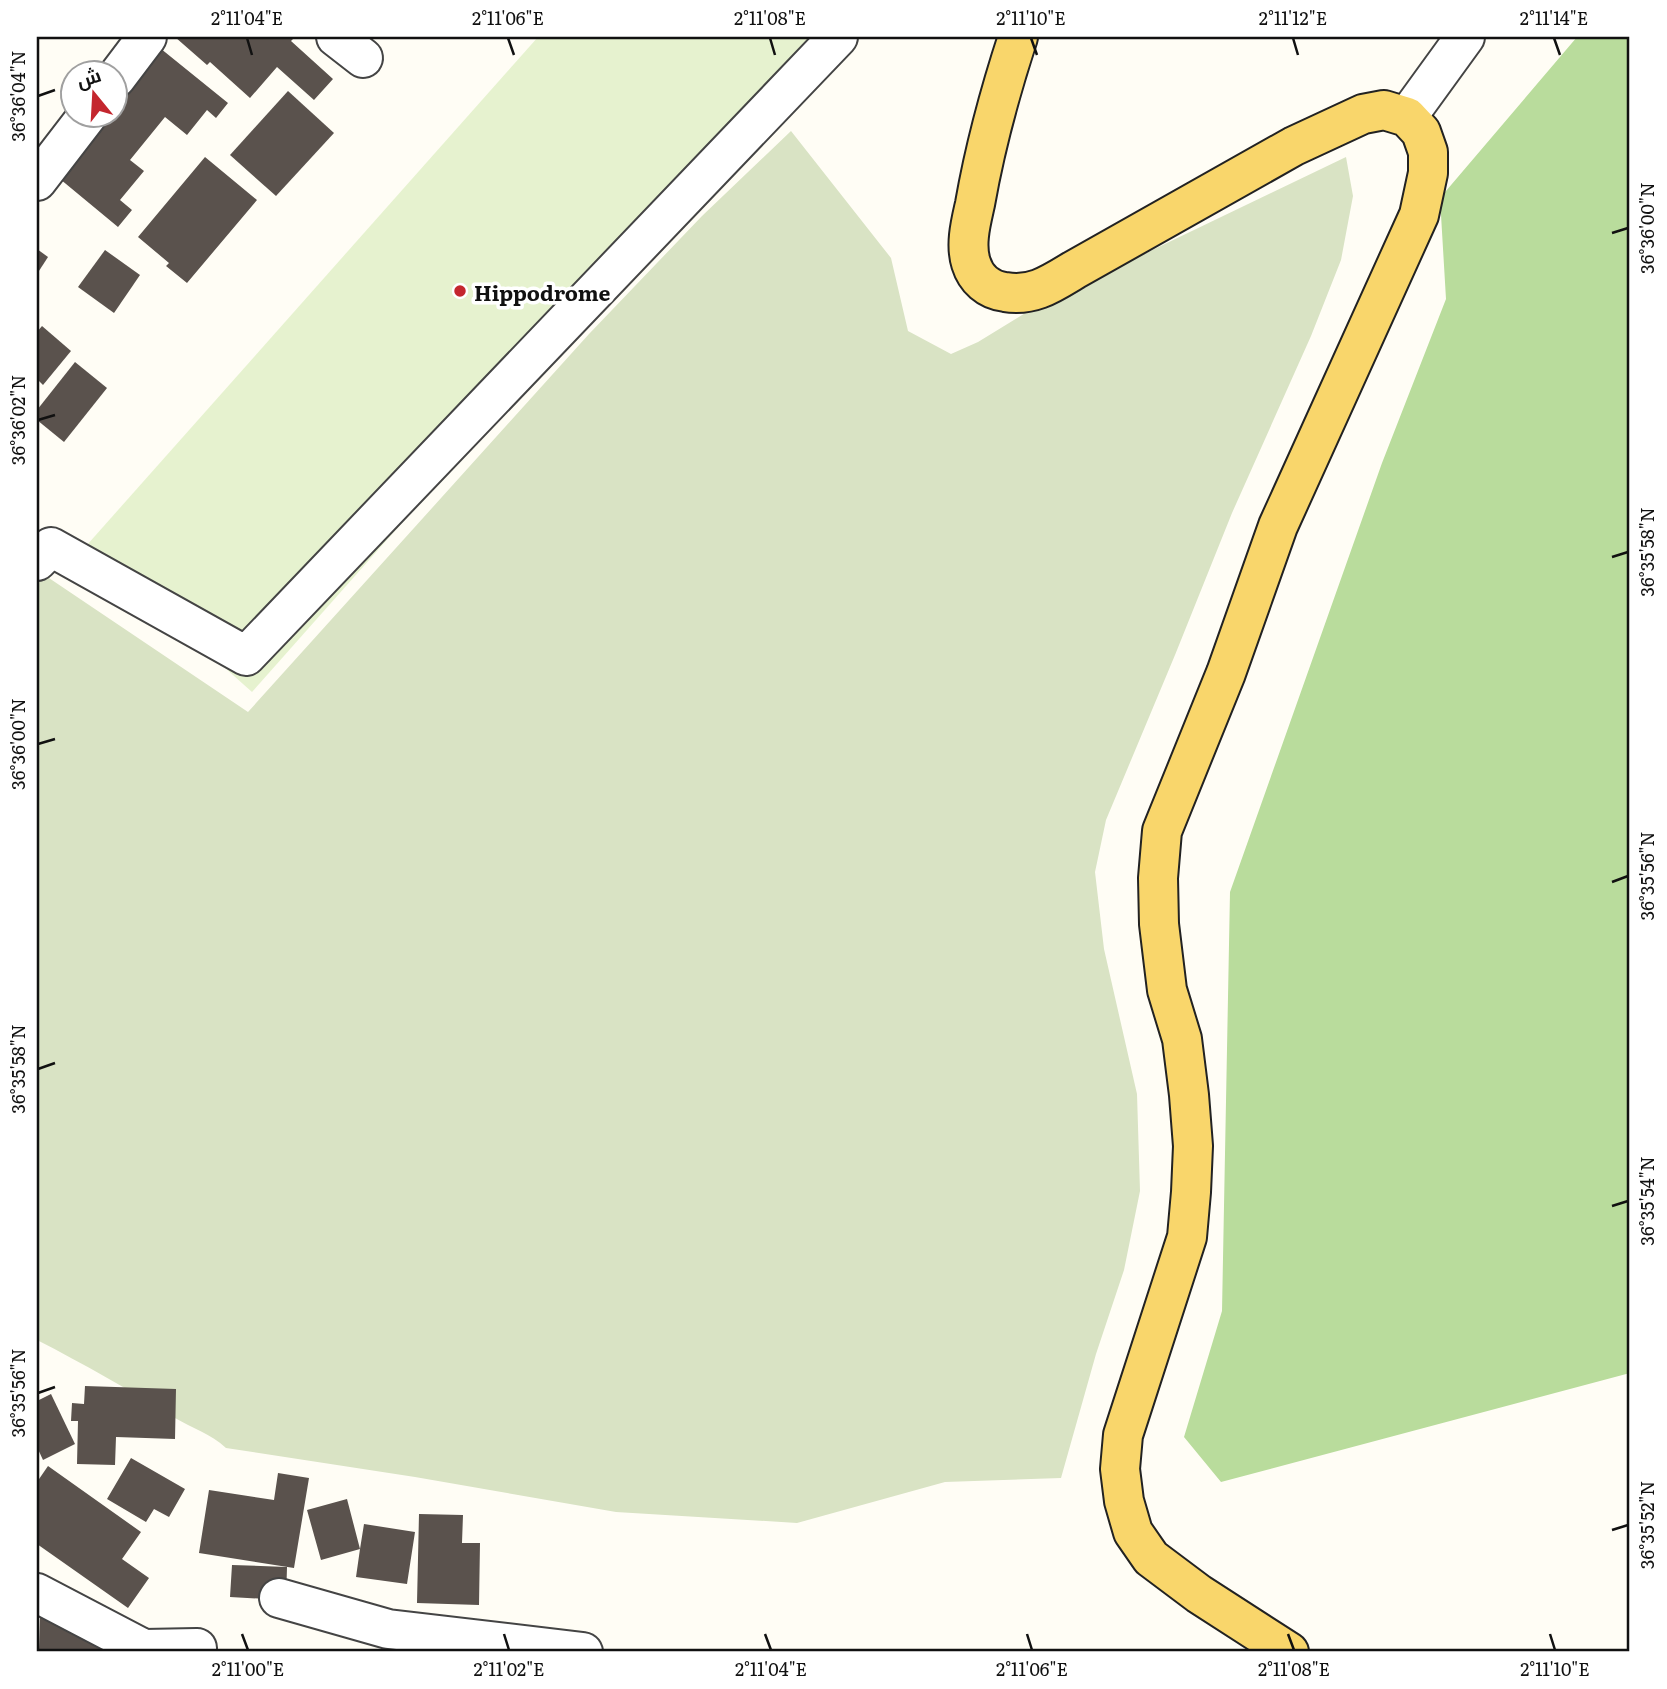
<svg xmlns="http://www.w3.org/2000/svg" width="1667" height="1689" font-family="Literata,Cairo,serif">
<style>
.forest{fill:#b9dc9c}
.cemetery{fill:#d9e3c4}
.pitch{fill:#e6f2cf}
.building{fill:#5a524d}
.lines{fill:none;stroke-linecap:round;stroke-linejoin:round}
.minor-casing{stroke:#444;stroke-width:42}
.major-casing{stroke:#222;stroke-width:42}
.minor{stroke:#fff;stroke-width:38}
.major{stroke:#f9d66b;stroke-width:38}
.ticks{fill:none;stroke:#111;stroke-width:2.5}
.poi-dot{fill:#c4262e;stroke:#fff;stroke-width:2.5}
.labels{text-anchor:middle;dominant-baseline:central;stroke-width:7;stroke-linejoin:round;paint-order:stroke}
.poi-label{font-size:21px;font-weight:bold;fill:#111;stroke:#fff;text-anchor:start}
.neatline{fill:none;stroke:#111;stroke-width:2.5}
.ticks-label{font-size:18px;text-anchor:middle;fill:#111}
</style>
<rect width="100%" height="100%" fill="#fffdf5"/>
<!-- forest -->
<polygon class="forest" points="1577,37 1630,37 1630,1373 1221,1482 1184,1437 1222,1311 1230,892 1382,463 1446,299 1440,198"/>
<!-- cemetery -->
<path class="cemetery" d="M791,131l100,127 17,73 43,23 27,-12 62,-38 306,-147 7,39 -12,64 -30,76 -79,177 -57,142 -69,165 -11,52 9,77 33,145 3,97 -16,79 -28,84 -35,124 -116,4 -148,41 -181,-11 -201,-35 -189,-29c-15,-14 -34,-20 -51,-30 -46,-28 -91,-54 -138,-78v-764l3,-4 208,140 341,-378 113,-118z"/>
<!-- pitch -->
<polygon class="pitch" points="538,37 833,37 252,692 87,545"/>
<!-- building -->
<g class="building">
<polygon points="175,37 295,37 291,41 333,79 314,100 277,67 250,98 210,62 207,65"/>
<polygon points="155,44 228,103 216,118 207,110 187,135 165,117 130,160 144,171 120,200 132,210 118,227 60,179 127,100 116,91"/>
<polygon points="288,91 334,133 276,196 230,155"/>
<polygon points="205,157 257,200 187,283 166,266 169,263 138,237"/>
<polygon points="37,249 48,257 37,274"/>
<polygon points="105,250 140,275 114,313 78,287"/>
<polygon points="42,326 71,351 43,385 37,379 37,332"/>
<polygon points="75,362 107,388 64,442 37,420 37,410"/>
<polygon points="85,1386 176,1389 175,1439 116,1437 115,1465 77,1464 78,1421 71,1421 72,1403 84,1404"/>
<polygon points="51,1394 75,1444 43,1460 37,1447 37,1401"/>
<polygon points="131,1458 185,1489 169,1517 154,1509 146,1522 107,1499"/>
<polygon points="48,1466 141,1532 122,1559 149,1578 128,1608 37,1544 37,1482"/>
<polygon points="278,1473 309,1478 294,1568 199,1553 209,1490 274,1500"/>
<polygon points="347,1499 360,1549 364,1524 415,1532 407,1584 356,1577 360,1549 321,1560 307,1510"/>
<polygon points="419,1514 463,1515 462,1543 480,1543 479,1605 417,1603"/>
<polygon points="232,1565 287,1567 286,1600 230,1597"/>
<polygon points="40,1618 100,1619 99,1652 49,1652 49,1650 39,1650"/>
</g>
<g class="lines">
<!-- minor casing -->
<g class="minor-casing">
<g id="minor">
<polyline points="336,37 363,58"/>
<polyline points="116,78 147,37"/>
<polyline points="1407,117 1465,37"/>
<polyline points="37,181 87,116"/>
<polyline points="37,561 51,547 246,656 838,37"/>
<polyline points="37,1593 144,1649 197,1648 197,1652"/>
<polyline points="279,1598 388,1629 583,1652"/>
</g>
</g>
<!-- major casing -->
<g class="major-casing">
<path id="major" d="M1018,37c-18,55 -33,110 -43,167 -4,18 -10,40 -4,59 5,16 17,27 34,29 27,5 46,-8 69,-22l220,-124 69,-32 21,-4 23,7 14,15 7,20v21l-9,42 -141,311 -52,147 -64,158 -4,47 1,46 8,66 15,49 7,56 4,51 -2,46 -4,45 -64,198 -3,34 4,32 9,31 18,26 48,36 90,58"/>
</g>
<!-- minor -->
<use href="#minor" class="minor"/>
<!-- major -->
<use href="#major" class="major"/>
</g>
<!-- ticks -->
<path class="ticks" d="M247,38l5,17M508,38l6,17M770,38l5,17M1031,38l6,17M1293,38l5,17M1554,38l6,17M38,96l17,-6M1612,233l16,-5M38,420l17,-5M1612,557l16,-5M38,744l17,-5M1612,882l16,-6M38,1069l17,-6M1612,1206l16,-5M38,1393l17,-6M1612,1530l16,-5M242,1634l6,16M504,1634l5,16M765,1634l6,16M1027,1634l5,16M1288,1634l6,16M1550,1634l5,16"/>
<!-- markers -->
<circle class="poi-dot" cx="460" cy="291" r="7"/>
<g class="labels">
<!-- poi labels -->
<g class="poi-label">
<text x="474" y="291">Hippodrome</text>
</g>
</g>
<!-- border -->
<rect width="1667" height="1689" fill="none" stroke="#ffffff" stroke-width="77"/>
<!-- north arrow -->
<g transform="translate(94 94) rotate(342)"><circle r="33" fill="#ffffff" stroke="#a0a0a0" stroke-width="2"/>
<path d="M0-5L12 26L0 18L-12 26Z" fill="#c4262e"/>
<text y="-10" font-size="19" font-weight="bold" text-anchor="middle" fill="#111111">ش</text>
</g>
<rect x="38" y="38" width="1590" height="1612" class="neatline"/>
<g class="ticks-label">
<text x="247" y="25">2°11'04"E</text>
<text x="508" y="25">2°11'06"E</text>
<text x="770" y="25">2°11'08"E</text>
<text x="1031" y="25">2°11'10"E</text>
<text x="1293" y="25">2°11'12"E</text>
<text x="1554" y="25">2°11'14"E</text>
<text transform="translate(19 96) rotate(-90)" y="6">36°36'04"N</text>
<text transform="translate(1648 228) rotate(-90)" y="6">36°36'00"N</text>
<text transform="translate(19 420) rotate(-90)" y="6">36°36'02"N</text>
<text transform="translate(1648 552) rotate(-90)" y="6">36°35'58"N</text>
<text transform="translate(19 744) rotate(-90)" y="6">36°36'00"N</text>
<text transform="translate(1648 876) rotate(-90)" y="6">36°35'56"N</text>
<text transform="translate(19 1069) rotate(-90)" y="6">36°35'58"N</text>
<text transform="translate(1648 1201) rotate(-90)" y="6">36°35'54"N</text>
<text transform="translate(19 1393) rotate(-90)" y="6">36°35'56"N</text>
<text transform="translate(1648 1525) rotate(-90)" y="6">36°35'52"N</text>
<text x="248" y="1676">2°11'00"E</text>
<text x="509" y="1676">2°11'02"E</text>
<text x="771" y="1676">2°11'04"E</text>
<text x="1032" y="1676">2°11'06"E</text>
<text x="1294" y="1676">2°11'08"E</text>
<text x="1555" y="1676">2°11'10"E</text>
</g>
</svg>
